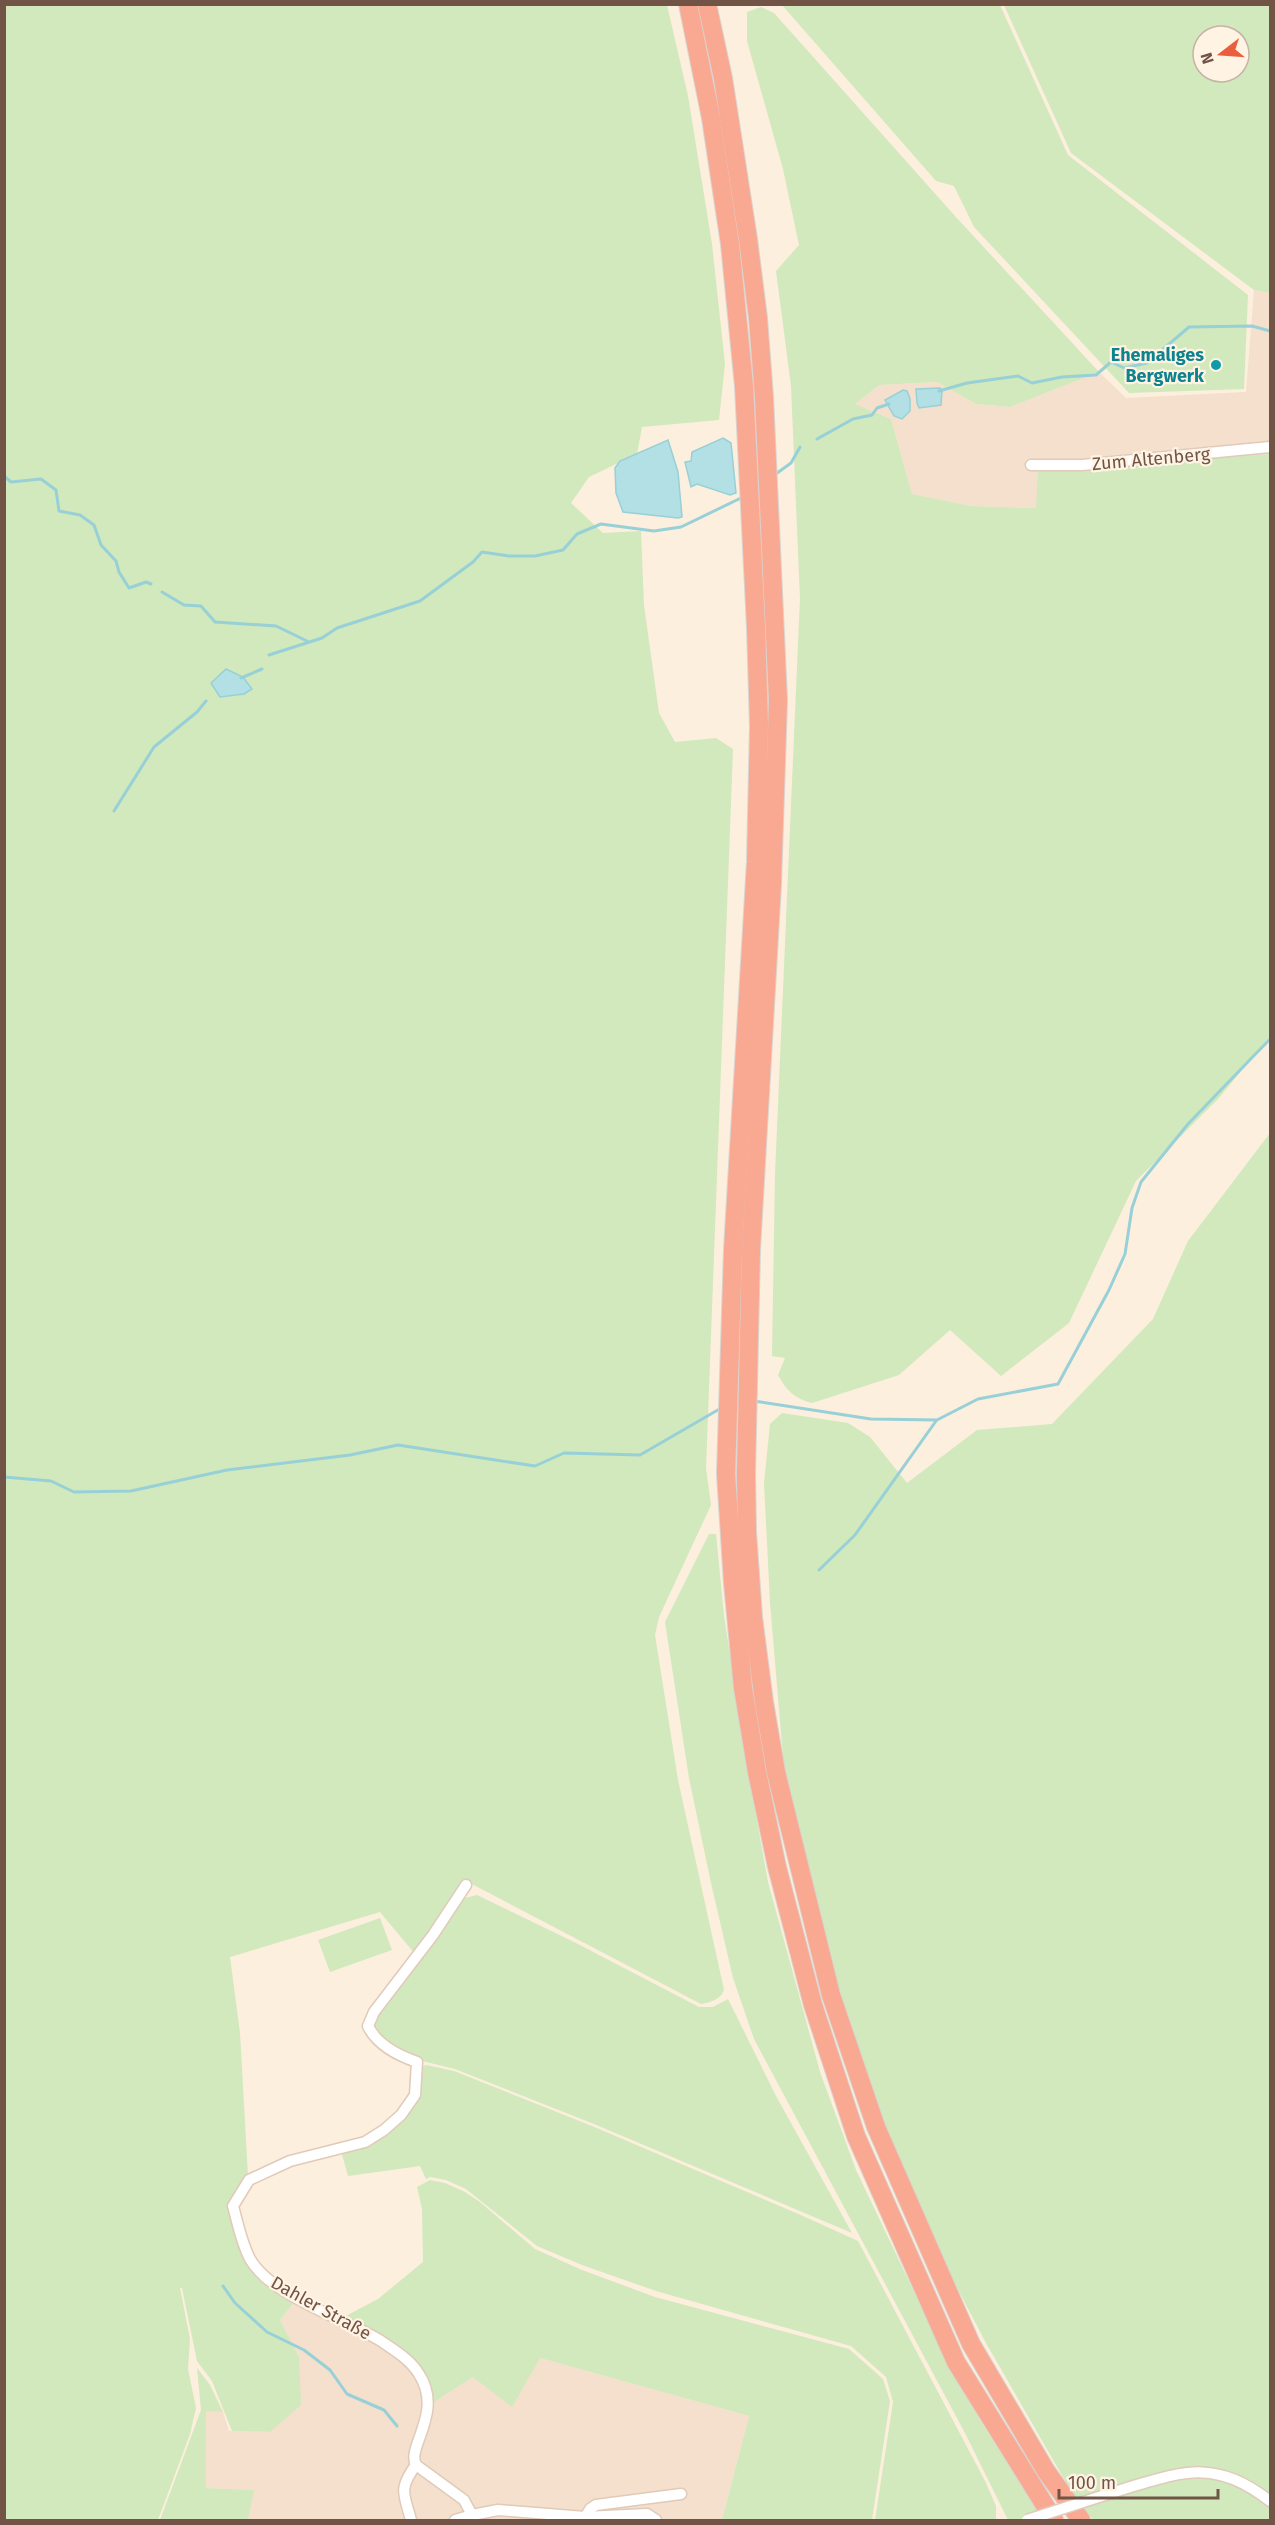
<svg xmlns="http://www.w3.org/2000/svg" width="1275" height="2525" font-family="'Fira Sans',sans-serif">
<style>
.residential{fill:#f4e0cc}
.green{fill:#d1e9bc;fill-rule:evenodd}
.water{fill:#b2e0e5;stroke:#98d0d7;stroke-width:1.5}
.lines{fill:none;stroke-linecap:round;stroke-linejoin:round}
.stream{stroke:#98d0d7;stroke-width:3}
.minor-casing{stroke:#e0caba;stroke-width:13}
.motorway-casing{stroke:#dad3cf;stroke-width:20}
.minor{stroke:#fff;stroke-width:10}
.motorway{stroke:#f9a892;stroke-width:18}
.minor-bridge-casing{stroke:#e0caba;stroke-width:13;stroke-linecap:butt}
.minor-bridge{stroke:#fff;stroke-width:10}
.culture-dot{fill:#0f9aa8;stroke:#fff3e4;stroke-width:2}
.labels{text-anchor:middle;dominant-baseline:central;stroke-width:4.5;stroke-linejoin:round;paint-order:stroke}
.culture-label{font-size:18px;font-weight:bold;fill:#0d838f;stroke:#fff3e4;text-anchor:end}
.street-label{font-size:18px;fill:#725446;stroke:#fff3e4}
</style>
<rect width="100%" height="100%" fill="#fcefdd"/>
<!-- residential -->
<g class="residential">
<polygon points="1254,290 1270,293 1270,454 1038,470 1037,508 971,506 912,494 891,419 854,404 879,385 937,382 976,404 1010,407 1099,372 1126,398 1246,392"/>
<polygon points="297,2299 363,2332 409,2365 429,2405 473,2377 540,2358 749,2416 722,2520 248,2520 253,2490 206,2488 206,2410 223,2412 229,2431 269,2432 299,2357 280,2320"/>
</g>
<!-- green -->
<g class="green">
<path d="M5,5h662l21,91 24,148 13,120 -6,56 -77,7 -5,27 -48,23 -18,26 32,30 38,-2 3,74 15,108 16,29 41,-4 17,11 -27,719 5,37 -52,112 -4,18 23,145 46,210c-4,10 -13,12 -23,14l-235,-123 -51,73 -35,-42 -150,45 10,76 8,143 -18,30 18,57 49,36 -17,21 19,37 2,48 -31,27 -38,-1 -20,-50 -15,-20 -15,-73h-2l10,51 -2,30 8,39 -6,26 -32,86h-153z"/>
<polygon points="782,5 1000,5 1068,155 1248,295 1244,389 1129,393 974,227 954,186 936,181"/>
<path d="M1004,5h266v288l-16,-3 -183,-137zM1203,36h36v36h-36z"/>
<path d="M761,7l13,6 181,203 144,156 -89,35 -34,-3 -39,-22 -58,3 -24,19 36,15 21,75 59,12 65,2 2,-38 232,-16v582l-52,63 -82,82 -67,142 -68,53 -51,-46 -51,45 -87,28c-17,-4 -26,-13 -34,-28l7,-17 -13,-2 3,-182 25,-576 -9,-212 -15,-115 23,-26 -16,-76 -36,-128v-29z"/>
<polygon points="1270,1133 1270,2520 1093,2520 1068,2486 986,2343 930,2236 883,2125 840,1995 784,1769 770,1602 764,1483 770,1424 782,1413 848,1423 870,1437 907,1483 977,1430 1052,1424 1153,1319 1188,1241"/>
<polygon points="709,1534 716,1534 724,1616 750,1782 768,1882 820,2072 856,2170 917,2298 980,2420 1044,2520 1008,2520 965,2433 754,2039 733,1978 711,1883 689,1778 665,1622"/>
<polygon points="477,1895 576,1943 699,2007 713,2007 728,1999 776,2096 852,2233 594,2124 455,2069 418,2060 375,2037 371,2026 374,2013 456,1906 465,1898"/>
<polygon points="380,1918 392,1950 330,1972 318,1940"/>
<polygon points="426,2065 454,2071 592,2126 803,2216 858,2241 985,2481 996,2506 996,2520 875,2520 893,2402 886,2377 851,2346 656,2291 582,2265 537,2246 466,2189 446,2180 430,2177 426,2179 420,2166 348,2176 341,2151 403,2115 422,2067"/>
<polygon points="430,2180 445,2183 465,2192 480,2202 535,2249 582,2270 655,2297 849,2349 883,2379 890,2401 872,2520 722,2520 749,2416 540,2358 512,2407 473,2377 434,2402 428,2381 412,2361 342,2318 378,2299 423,2262 422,2209 417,2187"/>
<polygon points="197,2368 210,2385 223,2412 206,2411 206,2488 254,2490 248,2520 160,2520 201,2410"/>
</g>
<!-- water -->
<g class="water">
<polygon points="940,388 942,390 941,405 919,408 917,403 916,389"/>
<polygon points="903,390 907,391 910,399 910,411 902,419 894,416 885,400"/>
<polygon points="723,438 731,443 736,493 730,495 697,484 691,487 685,462 691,461 692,452"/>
<polygon points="668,440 678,472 682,517 678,518 623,512 616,493 615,468 620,461"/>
<polygon points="226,669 243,677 252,689 244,694 220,697 211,683"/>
</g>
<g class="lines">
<!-- stream -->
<g class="stream">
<polyline points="939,391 967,383 1018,376 1032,383 1062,377 1096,375 1111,362 1124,368 1147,363 1189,327 1252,326 1270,331"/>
<polyline points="817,439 853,419 872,415 877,408 889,404"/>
<polyline points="4,476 11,482 41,479 56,490 59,511 80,515 94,525 101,545 116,561 119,572 129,588 146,582 151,584"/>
<polyline points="773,476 791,463 800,447"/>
<polyline points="162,592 184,605 201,606 215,622 276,626 307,641"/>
<polyline points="269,655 322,638 337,628 420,601 473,562 482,552 509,556 535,556 563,550 577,534 601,524 654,531 681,527 743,497"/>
<polyline points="241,678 262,669"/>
<polyline points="114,811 154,747 197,712 206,701"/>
<polyline points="754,1401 871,1419 937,1420 978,1399 1058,1384 1109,1290 1125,1254 1132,1208 1141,1182 1188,1124 1270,1039"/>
<polyline points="4,1477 51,1481 74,1492 131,1491 227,1470 350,1455 398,1445 535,1466 564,1453 640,1455 723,1407"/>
<polyline points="819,1570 855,1535 936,1421"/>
<polyline points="223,2286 235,2303 267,2332 304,2350 330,2370 347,2394 384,2410 397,2426"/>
</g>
<!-- minor casing -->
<g class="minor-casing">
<g id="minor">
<polyline points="1031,465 1082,465 1270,447"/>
<path d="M416,2465c-10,-18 28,-52 3,-91 -9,-15 -24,-23 -38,-33 -37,-23 -110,-45 -131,-82 -9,-17 -12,-35 -17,-53l16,-26 41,-19 75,-19 19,-12 17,-15 14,-20 2,-33c-20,-7 -40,-17 -49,-36l6,-14 59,-77 33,-50"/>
<polyline points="416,2465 464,2500 472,2515"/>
<path d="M1127,2488c60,-18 89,-28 143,13"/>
<polyline points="584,2519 590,2509 596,2505 681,2494"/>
<path d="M411,2520c-7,-26 -13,-31 5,-55"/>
<polyline points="455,2520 472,2515 498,2510 585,2517 647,2514 656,2520"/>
</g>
</g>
<!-- motorway casing -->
<g class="motorway-casing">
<g id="motorway">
<polyline points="688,4 711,118 730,244 744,386 756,627 759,726 756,862 733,1250 726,1474 733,1583 743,1688 757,1772 777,1867 813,2005 856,2136 956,2362 1054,2520"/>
<polyline points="707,4 723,78 748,239 758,318 764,397 778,700 772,884 751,1249 746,1474 747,1532 753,1617 764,1702 776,1772 831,1995 876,2127 971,2344 1046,2471 1081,2520"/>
</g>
</g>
<!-- minor -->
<use href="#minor" class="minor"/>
<!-- motorway -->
<use href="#motorway" class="motorway"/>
<!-- minor-bridge casing -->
<g class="minor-bridge-casing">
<polyline id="minor-bridge" points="1027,2520 1127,2488"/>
</g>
<!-- minor-bridge -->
<use href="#minor-bridge" class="minor-bridge"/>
</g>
<!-- markers -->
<circle class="culture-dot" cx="1216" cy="365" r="6"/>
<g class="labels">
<!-- culture labels -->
<g class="culture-label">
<text x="1204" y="355">Ehemaliges<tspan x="1204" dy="21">Bergwerk</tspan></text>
</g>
<!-- street labels -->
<g class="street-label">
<text transform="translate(1151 459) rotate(-5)">Zum Altenberg</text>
<text transform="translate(321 2308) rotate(29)">Dahler Straße</text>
</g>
</g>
<!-- border -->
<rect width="1275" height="2525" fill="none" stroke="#725446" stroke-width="12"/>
<!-- north arrow -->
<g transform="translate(1221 54) rotate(253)"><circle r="28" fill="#fff3e4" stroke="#c7b3a5" stroke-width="1.5"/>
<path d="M0-4.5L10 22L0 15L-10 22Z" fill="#ea5d3f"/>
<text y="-9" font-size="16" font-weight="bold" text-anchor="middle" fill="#725446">N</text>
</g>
<!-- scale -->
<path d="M1059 2489v9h159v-9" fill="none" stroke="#725446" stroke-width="3"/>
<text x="1068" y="2489" font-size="18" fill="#725446" stroke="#fff3e4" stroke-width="4.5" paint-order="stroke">100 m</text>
</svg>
